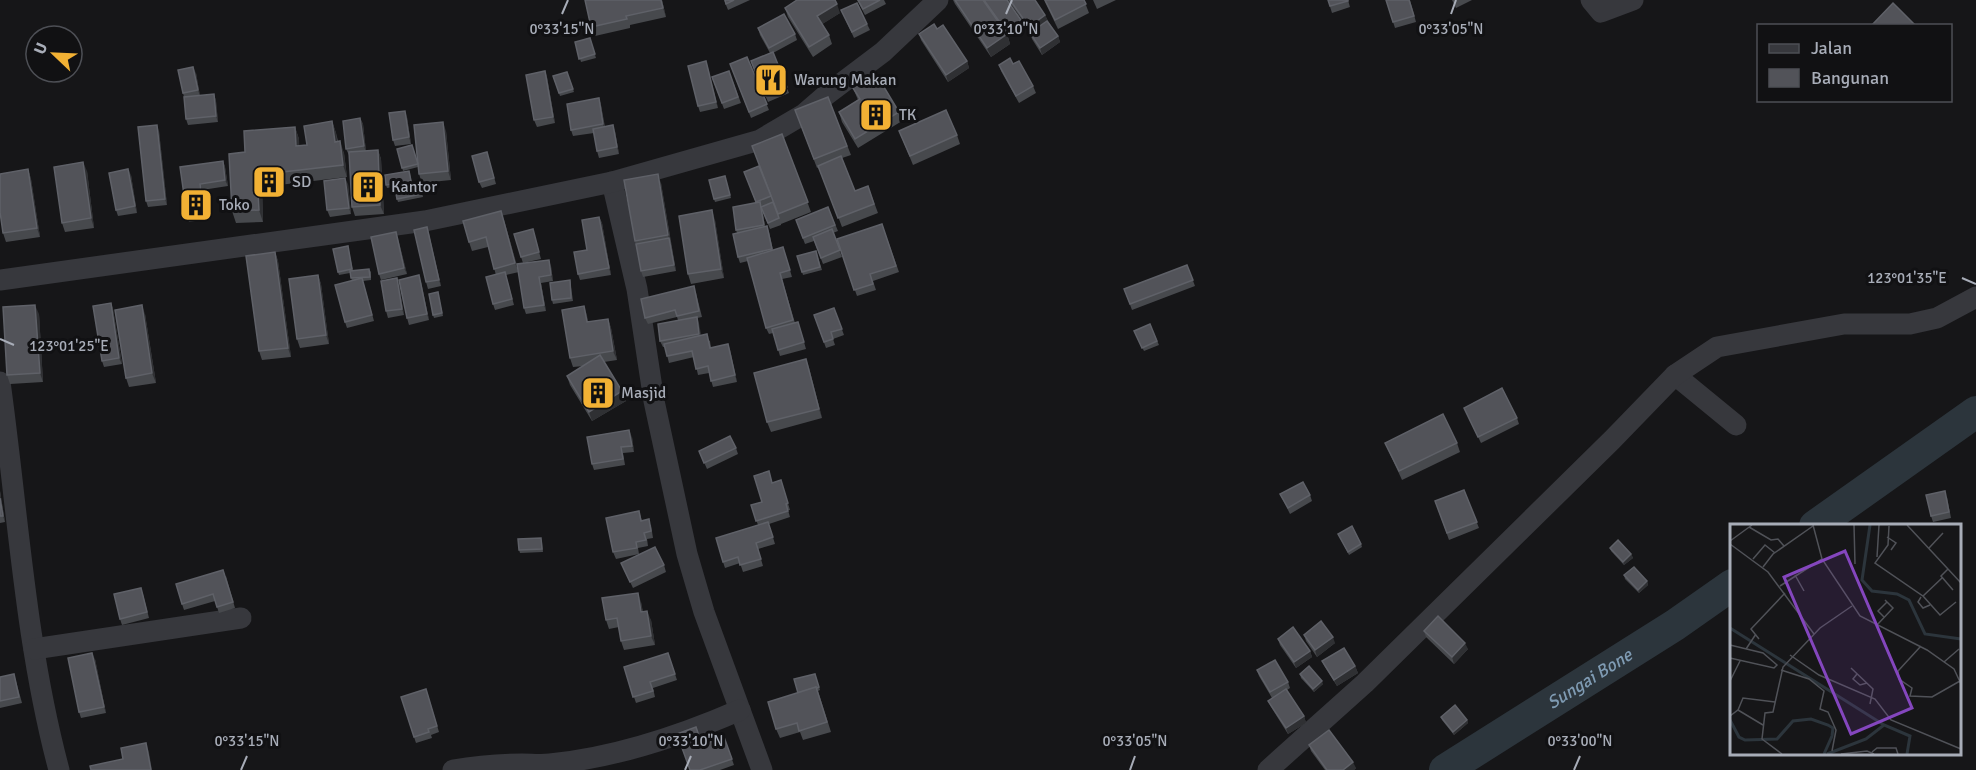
<svg xmlns="http://www.w3.org/2000/svg" width="1976" height="770" font-family="Signika,sans-serif">
<style>
.lines{fill:none;stroke-linecap:round;stroke-linejoin:round}
.river{stroke:#2c353c;stroke-width:32}
.minor{stroke:#37383d;stroke-width:21}
.wall{fill:#47494d}
.shaded-wall{fill:#2f3033}
.building{fill:#525359;stroke:#5f6168;stroke-width:1.5}
.ticks{fill:none;stroke:#a8adb8;stroke-width:2}
.labels{text-anchor:middle;dominant-baseline:central;stroke-width:6;stroke-linejoin:round;paint-order:stroke}
.poi-label{font-size:16px;fill:#a8adb8;stroke:#111113;text-anchor:start}
.water-label{font-size:18px;font-style:italic;fill:#7f9bb3;stroke:#111113}
.inset-river{fill:none;stroke:#2c353c;stroke-width:3}
.inset-road{fill:none;stroke:#505258;stroke-width:1.5}
.view{fill:#8446be;fill-opacity:0.15;stroke:#8446be;stroke-width:3}
.inset-edge{fill:none;stroke:#a8adb8;stroke-width:3}
.ticks-label{font-size:15px;text-anchor:middle;fill:#a8adb8;stroke:#111113;stroke-width:6;stroke-linejoin:round;paint-order:stroke}
</style>
<rect width="100%" height="100%" fill="#161618"/>
<g class="lines">
<!-- river -->
<g class="river">
<polyline points="1815,526 1976,412"/>
<path id="s1" d="M1445,770l230,-145 57,-40"/>
</g>
<!-- minor -->
<g class="minor">
<polyline points="1591,0 1601,12 1633,0"/>
<polyline points="612,182 637,289 654,401 687,554 704,612 762,770"/>
<polyline points="0,280 425,221 612,182 760,140 804,114 826,95 883,52 938,0"/>
<polyline points="1675,375 1736,425"/>
<path d="M0,382c18,130 25,261 59,388"/>
<polyline points="34,649 241,618"/>
<path d="M453,770c23,-4 46,-6 69,-6 9,0 19,1 28,0 65,-6 130,-28 190,-54"/>
<polyline points="1268,770 1365,683 1612,440 1675,375 1717,347 1844,324 1910,324 1937,318 1976,297"/>
</g>
</g>
<!-- wall -->
<g class="wall">
<polygon points="585,0 662,0 666,17 630,25 630,28 595,36 591,27"/>
<polygon points="724,0 750,0 728,10"/>
<polygon points="857,0 884,0 886,4 865,15"/>
<polygon points="953,0 1007,0 1021,20 1023,26 1008,37 1010,44 991,57 955,4"/>
<polygon points="1008,0 1035,0 1045,15 1048,21 1058,36 1060,42 1042,55 1032,39 1030,33 1031,32"/>
<polygon points="1044,0 1084,0 1089,13 1058,29"/>
<polygon points="1093,0 1116,0 1097,9"/>
<polygon points="1328,0 1348,0 1350,7 1332,13"/>
<polygon points="1386,0 1410,0 1416,22 1395,28"/>
<polygon points="1452,0 1472,0 1456,8"/>
<polygon points="785,8 840,13 822,24 829,35 832,44 813,57 788,17"/>
<polygon points="841,10 867,24 870,30 854,38"/>
<polygon points="758,28 795,34 797,40 773,53 789,93 768,102 751,61 770,53 760,35"/>
<polygon points="919,34 967,61 969,68 948,82 921,40"/>
<polygon points="590,38 596,58 581,62 575,42"/>
<polygon points="747,57 769,110 751,118 730,64"/>
<polygon points="706,61 718,108 700,112 698,106"/>
<polygon points="1013,64 1033,86 1036,93 1019,103 1001,71 999,65"/>
<polygon points="545,71 547,77 555,123 537,127 534,120"/>
<polygon points="729,71 741,103 724,109 712,77"/>
<polygon points="567,72 574,92 560,96 553,76"/>
<polygon points="196,73 200,96 214,94 216,101 218,122 188,125 186,119 184,97 183,93"/>
<polygon points="872,87 899,112 902,121 858,148 842,122 839,112 858,100 853,88"/>
<polygon points="828,97 851,155 842,158 855,191 868,186 878,213 842,227 819,167 817,168 795,110"/>
<polygon points="599,98 601,105 605,127 615,131 619,154 599,158 597,151 594,133 573,136 571,130"/>
<polygon points="407,117 411,144 395,146 393,140"/>
<polygon points="360,118 363,124 366,151 378,150 381,159 384,214 355,216 352,207 349,155 346,149"/>
<polygon points="332,121 336,133 338,141 344,153 347,177 262,187 263,222 236,223 232,211 245,152 295,127 299,139 299,146 307,145"/>
<polygon points="159,131 167,205 148,207 146,201"/>
<polygon points="446,131 451,180 422,183 419,174 418,167 403,171 397,149 418,163"/>
<polygon points="899,131 957,135 960,144 913,165"/>
<polygon points="782,134 811,212 781,224 781,225 770,229 762,209 765,226 767,226 769,232 773,250 785,253 792,277 782,279 795,323 800,328 806,349 780,356 773,333 769,334 766,328 748,261 740,263 738,257 737,233 736,230 756,203 744,172 759,166"/>
<polygon points="487,152 496,184 482,188 479,182"/>
<polygon points="223,161 225,167 228,186 202,190 207,219 189,222 187,216 180,167"/>
<polygon points="28,169 31,179 40,237 6,242 3,233"/>
<polygon points="87,171 94,228 65,232 62,223"/>
<polygon points="410,174 412,184 387,188 386,185"/>
<polygon points="131,175 137,213 118,216 116,210"/>
<polygon points="725,176 731,198 715,202 714,199"/>
<polygon points="420,183 423,197 398,202 397,199"/>
<polygon points="661,183 676,271 643,277 641,271 635,241"/>
<polygon points="348,184 351,214 330,217 327,210"/>
<polygon points="828,207 838,231 833,233 842,257 823,264 814,241 805,244 796,220"/>
<polygon points="599,217 602,223 611,275 580,280 578,274"/>
<polygon points="504,220 518,271 551,266 553,281 541,283 546,311 526,314 524,308 519,272 506,275 514,305 495,310 493,304 496,275 488,247 472,251 469,242"/>
<polygon points="715,220 724,278 691,284 688,274"/>
<polygon points="882,224 899,272 873,281 876,290 857,296 837,239"/>
<polygon points="427,227 429,234 441,286 428,289 426,282"/>
<polygon points="533,229 541,259 523,263 521,257"/>
<polygon points="396,232 407,274 381,280 379,274"/>
<polygon points="348,246 353,271 369,269 371,272 371,280 363,281 374,321 347,328 345,322 352,281 350,273 339,275 338,272"/>
<polygon points="816,251 822,270 803,275 797,256"/>
<polygon points="275,252 278,261 291,357 262,360 259,351"/>
<polygon points="1187,265 1195,286 1132,310 1124,289"/>
<polygon points="318,275 321,284 329,344 300,348 297,339"/>
<polygon points="570,280 573,301 553,304 552,300"/>
<polygon points="421,282 429,320 409,325 407,318"/>
<polygon points="399,285 404,315 388,318 386,311"/>
<polygon points="438,292 443,316 434,318 433,315"/>
<polygon points="696,293 702,317 697,318 701,336 710,341 711,348 728,344 730,350 737,382 713,387 709,373 698,375 694,357 669,363 665,347 663,347 660,341 678,320 677,317 648,324 645,318"/>
<polygon points="111,303 113,309 122,364 104,367 102,361"/>
<polygon points="584,306 588,322 608,319 611,328 617,360 604,362 622,391 626,401 592,421 570,385 567,376 584,366 573,367 570,358"/>
<polygon points="834,308 844,335 833,339 835,345 826,348 814,315"/>
<polygon points="39,314 43,382 10,384 7,375"/>
<polygon points="145,314 156,383 129,387 126,378"/>
<polygon points="1150,324 1159,345 1144,351 1134,331"/>
<polygon points="806,359 809,368 822,418 771,432 767,422"/>
<polygon points="1464,408 1517,418 1519,424 1481,443"/>
<polygon points="632,437 634,452 623,453 625,465 594,470 592,464"/>
<polygon points="1385,443 1457,443 1460,452 1402,480"/>
<polygon points="736,448 738,454 707,469 699,451"/>
<polygon points="773,483 783,487 790,510 788,510 790,517 769,524 775,544 758,549 763,566 743,572 740,563 725,568 723,562 758,525 751,505 762,502"/>
<polygon points="1464,490 1479,528 1449,540 1435,501"/>
<polygon points="0,491 5,522 0,523"/>
<polygon points="1280,494 1310,495 1312,501 1290,514"/>
<polygon points="1947,497 1951,518 1933,522 1931,516"/>
<polygon points="639,511 642,521 651,525 653,538 647,539 648,546 638,548 639,554 616,559 613,552"/>
<polygon points="1338,534 1361,544 1362,547 1349,555"/>
<polygon points="542,542 543,552 520,553 519,550"/>
<polygon points="1610,548 1631,554 1633,558 1624,565 1611,551"/>
<polygon points="621,563 664,565 666,572 633,588"/>
<polygon points="1624,575 1647,581 1648,585 1639,593 1625,579"/>
<polygon points="226,576 235,608 219,613 215,601 184,610 182,604"/>
<polygon points="143,594 149,618 122,625 120,619"/>
<polygon points="641,602 643,612 651,620 655,645 624,650 621,641 619,627 609,629 606,620"/>
<polygon points="1424,631 1468,649 1454,664 1426,637"/>
<polygon points="1304,635 1335,643 1317,657 1306,641"/>
<polygon points="1278,639 1310,651 1312,657 1296,668 1280,645"/>
<polygon points="668,653 677,680 653,688 655,697 636,703 624,667"/>
<polygon points="95,659 106,713 81,718 79,712"/>
<polygon points="1322,661 1355,666 1358,673 1337,686 1325,667"/>
<polygon points="1257,670 1288,682 1290,688 1287,690 1304,716 1306,723 1288,734 1271,707 1268,701 1272,698 1259,676"/>
<polygon points="14,674 22,703 0,708 0,677"/>
<polygon points="815,674 820,690 818,691 831,732 803,740 800,732 780,738 776,729"/>
<polygon points="1300,674 1323,684 1314,692 1301,678"/>
<polygon points="428,695 439,732 431,735 432,738 416,743 414,737"/>
<polygon points="1441,717 1467,720 1468,723 1454,735 1442,720"/>
<polygon points="724,737 734,765 720,770 690,770 702,745"/>
<polygon points="1309,745 1356,768 1354,770 1325,770 1311,751"/>
</g>
<!-- shaded-wall -->
<g class="shaded-wall">
<polygon points="661,0 662,0 666,17 663,8"/>
<polygon points="837,4 840,13 821,25 817,16"/>
<polygon points="1045,15 1048,21 1031,33 1029,27"/>
<polygon points="1021,20 1023,26 1008,37 1006,31"/>
<polygon points="1007,34 1010,44 991,57 987,48"/>
<polygon points="1058,36 1060,42 1042,55 1040,48"/>
<polygon points="706,61 708,67 718,108 716,102"/>
<polygon points="967,61 969,68 948,82 946,75"/>
<polygon points="193,67 196,73 200,96 198,90"/>
<polygon points="545,71 547,77 555,123 553,117"/>
<polygon points="214,94 216,101 218,122 216,116"/>
<polygon points="599,98 601,105 605,131 603,124"/>
<polygon points="405,111 407,117 411,144 409,137"/>
<polygon points="360,118 363,124 366,152 364,146"/>
<polygon points="332,121 336,133 339,154 335,142"/>
<polygon points="443,122 446,131 451,180 448,171"/>
<polygon points="157,125 159,131 167,205 165,199"/>
<polygon points="613,125 615,131 619,154 617,147"/>
<polygon points="295,127 299,139 300,158 296,146"/>
<polygon points="340,141 344,153 347,177 343,165"/>
<polygon points="378,150 381,159 384,214 380,205"/>
<polygon points="223,161 225,167 228,186 225,180"/>
<polygon points="83,162 87,171 94,228 91,218"/>
<polygon points="28,169 31,179 40,237 37,228"/>
<polygon points="128,169 131,175 137,213 135,206"/>
<polygon points="658,174 661,183 671,244 668,235"/>
<polygon points="257,175 262,187 263,222 259,210"/>
<polygon points="345,178 348,184 351,214 349,208"/>
<polygon points="200,184 202,190 207,219 204,213"/>
<polygon points="760,202 762,209 766,231 764,225"/>
<polygon points="712,210 715,220 724,278 721,269"/>
<polygon points="501,211 504,220 519,272 515,263"/>
<polygon points="599,217 602,223 611,275 609,268"/>
<polygon points="427,227 429,234 441,286 439,280"/>
<polygon points="396,232 398,238 407,274 404,268"/>
<polygon points="669,238 671,244 676,271 674,265"/>
<polygon points="275,252 278,261 291,357 288,348"/>
<polygon points="549,260 551,266 553,281 551,275"/>
<polygon points="318,275 321,284 329,344 326,335"/>
<polygon points="419,275 421,282 429,320 427,314"/>
<polygon points="539,277 541,283 546,311 544,305"/>
<polygon points="397,278 399,285 404,315 402,309"/>
<polygon points="111,303 113,309 122,364 119,358"/>
<polygon points="35,305 39,314 43,382 40,373"/>
<polygon points="142,305 145,314 156,383 152,373"/>
<polygon points="584,306 587,315 590,331 587,322"/>
<polygon points="697,317 699,323 702,340 699,334"/>
<polygon points="608,319 611,328 617,360 613,351"/>
<polygon points="728,344 730,350 737,382 735,375"/>
<polygon points="806,359 809,368 822,418 819,409"/>
<polygon points="622,391 626,401 592,421 589,412"/>
<polygon points="629,430 632,437 634,452 632,446"/>
<polygon points="0,491 5,522 3,516 0,498"/>
<polygon points="1631,554 1633,558 1624,565 1623,562"/>
<polygon points="1647,581 1648,585 1639,593 1638,590"/>
<polygon points="638,593 641,602 644,622 641,612"/>
<polygon points="647,611 651,620 655,645 651,636"/>
<polygon points="1333,637 1335,643 1317,657 1315,650"/>
<polygon points="1465,643 1468,649 1454,664 1452,657"/>
<polygon points="1310,651 1312,657 1296,668 1294,662"/>
<polygon points="92,653 95,659 106,713 104,707"/>
<polygon points="1355,666 1358,673 1337,686 1334,680"/>
<polygon points="1322,681 1323,684 1314,692 1313,689"/>
<polygon points="1304,716 1306,723 1288,734 1286,728"/>
<polygon points="1467,720 1468,723 1454,735 1453,732"/>
<polygon points="146,743 149,752 152,770 151,770"/>
<polygon points="1353,762 1356,768 1354,770 1343,770"/>
</g>
<!-- building -->
<g class="building">
<polygon points="585,0 661,0 663,8 626,16 627,19 591,27"/>
<polygon points="725,0 734,0 726,4"/>
<polygon points="797,0 835,0 837,4 817,16 829,35 809,47 785,8"/>
<polygon points="858,0 880,0 863,9"/>
<polygon points="955,0 983,0 1007,34 987,48"/>
<polygon points="984,0 1007,0 1021,20 1006,31"/>
<polygon points="1010,0 1035,0 1045,15 1029,27"/>
<polygon points="1045,0 1084,0 1086,4 1055,20"/>
<polygon points="1328,0 1348,0 1348,1 1330,6"/>
<polygon points="1386,0 1409,0 1414,16 1393,22"/>
<polygon points="857,3 867,24 852,32 841,10"/>
<polygon points="1893,3 1916,26 1871,26"/>
<polygon points="784,14 795,34 769,48 758,28"/>
<polygon points="1047,21 1058,36 1040,48 1030,33"/>
<polygon points="934,24 937,29 943,25 967,61 946,75 919,34"/>
<polygon points="590,38 595,54 579,59 575,42"/>
<polygon points="773,52 787,87 765,96 751,61"/>
<polygon points="747,57 767,104 749,112 730,64"/>
<polygon points="1010,58 1013,64 1019,61 1033,86 1016,96 999,65"/>
<polygon points="706,61 716,102 698,106 688,66"/>
<polygon points="193,67 198,90 183,93 178,70"/>
<polygon points="545,71 553,117 534,120 526,75"/>
<polygon points="729,71 738,97 722,103 712,77"/>
<polygon points="567,72 573,89 559,93 553,76"/>
<polygon points="868,80 872,87 881,82 899,112 855,139 839,112 860,99 853,88"/>
<polygon points="214,94 216,116 186,119 184,97"/>
<polygon points="828,97 847,146 814,159 795,110"/>
<polygon points="599,98 603,124 571,130 567,104"/>
<polygon points="946,110 957,135 910,156 899,131"/>
<polygon points="405,111 409,137 393,140 389,113"/>
<polygon points="360,118 364,146 346,149 343,121"/>
<polygon points="332,121 335,142 340,141 343,165 257,175 259,210 232,211 229,154 245,152 244,131 295,127 296,146 307,145 304,126"/>
<polygon points="443,122 448,171 419,174 414,125"/>
<polygon points="157,125 165,199 146,201 138,127"/>
<polygon points="613,125 617,147 597,151 593,129"/>
<polygon points="782,134 808,202 778,214 752,146"/>
<polygon points="412,145 418,164 402,168 397,149"/>
<polygon points="378,150 380,205 352,207 349,152"/>
<polygon points="487,152 494,178 479,182 472,156"/>
<polygon points="841,156 855,191 868,186 874,204 838,218 818,166"/>
<polygon points="223,161 225,180 200,184 204,213 187,216 180,167"/>
<polygon points="83,162 91,218 62,223 54,167"/>
<polygon points="759,166 771,196 756,202 744,172"/>
<polygon points="28,169 37,228 3,233 0,212 0,174"/>
<polygon points="128,169 135,206 116,210 109,173"/>
<polygon points="409,171 411,181 386,185 385,175"/>
<polygon points="658,174 668,235 635,241 624,180"/>
<polygon points="725,176 730,195 714,199 709,180"/>
<polygon points="345,178 349,208 327,210 324,181"/>
<polygon points="420,183 422,194 397,199 395,188"/>
<polygon points="760,202 764,225 736,230 733,207"/>
<polygon points="773,202 779,218 768,223 761,207"/>
<polygon points="828,207 835,225 803,238 796,220"/>
<polygon points="712,210 721,269 688,274 679,216"/>
<polygon points="501,211 515,263 494,269 486,237 469,242 463,221"/>
<polygon points="599,217 609,268 578,274 574,252 587,250 582,220"/>
<polygon points="882,224 896,266 870,274 873,284 854,290 837,239"/>
<polygon points="767,226 772,249 738,257 733,234"/>
<polygon points="427,227 439,280 426,282 414,230"/>
<polygon points="533,229 539,252 521,257 514,234"/>
<polygon points="832,229 840,250 821,258 813,237"/>
<polygon points="396,232 404,268 379,274 371,237"/>
<polygon points="669,238 674,265 641,271 636,244"/>
<polygon points="348,246 352,269 338,272 333,249"/>
<polygon points="783,247 790,270 780,273 793,320 766,328 747,258"/>
<polygon points="816,251 820,267 802,272 797,256"/>
<polygon points="275,252 288,348 259,351 246,256"/>
<polygon points="549,260 551,275 539,277 544,305 524,308 517,264"/>
<polygon points="1187,265 1193,280 1130,304 1124,289"/>
<polygon points="369,269 370,277 351,278 350,271"/>
<polygon points="505,272 512,299 493,304 486,277"/>
<polygon points="318,275 326,335 297,339 289,279"/>
<polygon points="419,275 427,314 407,318 399,280"/>
<polygon points="362,278 372,315 345,322 335,285"/>
<polygon points="397,278 402,309 386,311 381,281"/>
<polygon points="570,280 571,298 552,300 550,283"/>
<polygon points="694,286 699,311 677,316 675,310 645,318 641,299"/>
<polygon points="438,292 442,313 433,315 429,294"/>
<polygon points="111,303 119,358 102,361 93,306"/>
<polygon points="35,305 40,373 7,375 3,307"/>
<polygon points="142,305 152,373 126,378 115,310"/>
<polygon points="584,306 587,322 608,319 613,351 570,358 562,310"/>
<polygon points="834,308 842,329 831,332 833,339 824,342 814,315"/>
<polygon points="697,317 699,334 660,341 658,324"/>
<polygon points="798,322 804,342 778,350 772,329"/>
<polygon points="1150,324 1157,341 1142,348 1134,331"/>
<polygon points="707,334 710,348 728,344 735,375 711,381 708,366 696,369 692,351 667,356 664,344"/>
<polygon points="600,355 622,391 589,412 567,376"/>
<polygon points="806,359 819,409 767,422 754,373"/>
<polygon points="1502,388 1517,418 1478,437 1464,408"/>
<polygon points="1443,414 1457,443 1399,471 1385,443"/>
<polygon points="629,430 632,446 621,447 623,459 592,464 587,437"/>
<polygon points="730,436 736,448 704,463 699,451"/>
<polygon points="769,471 772,483 781,480 788,503 786,504 788,511 756,521 751,505 762,502 754,476"/>
<polygon points="1303,482 1310,495 1288,508 1280,494"/>
<polygon points="1464,490 1477,522 1447,533 1435,501"/>
<polygon points="1945,491 1949,512 1931,516 1926,495"/>
<polygon points="0,498 3,516 0,516"/>
<polygon points="639,511 641,521 649,519 651,531 644,533 646,540 636,542 637,548 613,552 606,518"/>
<polygon points="768,522 773,537 756,543 761,559 740,565 738,557 723,562 716,538"/>
<polygon points="1352,526 1361,544 1348,552 1338,534"/>
<polygon points="541,538 542,549 519,550 518,539"/>
<polygon points="1618,540 1631,554 1623,562 1610,548"/>
<polygon points="655,547 664,565 630,582 621,563"/>
<polygon points="1634,567 1647,581 1638,590 1624,575"/>
<polygon points="223,570 233,602 217,607 213,594 182,604 176,584"/>
<polygon points="141,588 147,612 120,619 114,594"/>
<polygon points="638,593 641,612 647,611 651,636 621,641 617,618 606,620 602,598"/>
<polygon points="1438,616 1465,643 1452,657 1424,631"/>
<polygon points="1321,621 1333,637 1315,650 1304,635"/>
<polygon points="1293,627 1310,651 1294,662 1278,639"/>
<polygon points="1344,648 1355,666 1334,680 1322,661"/>
<polygon points="92,653 104,707 79,712 68,658"/>
<polygon points="668,653 675,674 650,682 653,691 633,697 624,667"/>
<polygon points="1275,660 1288,682 1270,692 1257,670"/>
<polygon points="1309,666 1322,681 1313,689 1300,674"/>
<polygon points="14,674 19,697 0,701 0,677"/>
<polygon points="815,674 819,687 817,688 816,687 798,693 794,679"/>
<polygon points="816,687 827,722 799,731 797,723 776,729 768,702"/>
<polygon points="426,689 437,726 428,729 429,732 414,737 401,697"/>
<polygon points="1286,689 1304,716 1286,728 1268,701"/>
<polygon points="1455,705 1467,720 1453,732 1441,717"/>
<polygon points="696,727 702,745 724,737 732,759 700,770 690,770 677,734"/>
<polygon points="1329,730 1353,762 1343,770 1327,770 1309,745"/>
<polygon points="146,743 151,770 91,770 90,766 123,759 121,748"/>
</g>
<!-- ticks -->
<path class="ticks" d="M562,14l6,-14M1006,14l6,-14M1451,14l5,-14M1962,278l14,6M0,339l14,6M241,770l6,-14M685,770l6,-14M1130,770l5,-14M1574,770l6,-14"/>
<!-- icons -->
<defs>
<g id="restaurant-square" transform="scale(1.725)"><rect x="-9" y="-9" width="18" height="18" rx="4" fill="#f2b134" stroke="#111113"/><path d="M-5-6h1v4h1v-4h1v4h1v-4h1v5L-1.5 .5V6h-2V.5L-5-1ZM5-6V6H3V1.5H1.5Q1.5-4 5-6Z" fill="#111"/></g>
<g id="building-square" transform="scale(1.725)"><rect x="-9" y="-9" width="18" height="18" rx="4" fill="#f2b134" stroke="#111113"/><path d="M-4-6H4V6H1V3H-1V6H-4ZM-2.5-4.3h1.7v1.8h-1.7ZM.8-4.3h1.7v1.8H.8ZM-2.5-1h1.7V.8h-1.7ZM.8-1h1.7V.8H.8Z" fill="#111"/></g>
</defs>
<g fill-rule="evenodd">
<use href="#restaurant-square" x="771" y="80"/>
<use href="#building-square" x="876" y="115"/>
<use href="#building-square" x="269" y="182"/>
<use href="#building-square" x="368" y="187"/>
<use href="#building-square" x="196" y="205"/>
<use href="#building-square" x="598" y="393"/>
</g>
<g class="labels">
<!-- poi labels -->
<g class="poi-label">
<text x="794" y="80">Warung Makan</text>
<text x="899" y="115">TK</text>
<text x="292" y="182">SD</text>
<text x="391" y="187">Kantor</text>
<text x="219" y="205">Toko</text>
<text x="621" y="393">Masjid</text>
</g>
<!-- water labels -->
<g class="water-label">
<text stroke="none"><textPath href="#s1" startOffset="171">Sungai Bone</textPath></text>
</g>
</g>
<!-- overview -->
<g transform="translate(1730 524)">
<rect width="231" height="231" fill="#161618"/>
<path class="inset-river" d="M140,1l-8,55 10,11 25,3 12,6 16,34 36,5M0,104l154,97 26,11 -3,18M0,196l9,17 6,3 32,-1 16,-18 18,-2 17,6 5,3 -1,8 -8,18M97,230l39,-15 18,-14"/>
<path class="inset-road" d="M83,1l9,34 38,57 67,34 27,19 7,15M124,1l1,39M177,1l54,58M159,2l-1,19 -13,18 48,33 19,-18M19,3l22,13 7,-1 6,7M157,13l9,6 -5,7M0,17l22,-16M0,20l38,28 46,62M199,24l14,-15M147,33l2,-32M23,35l12,-14 10,8M33,43l10,-13 40,-28M218,45l-7,7 12,14M65,51l9,16M50,62l42,-27M193,72l17,19 16,-13M191,73l-3,5 5,6 7,-3M154,93l-6,-6 9,-9M147,101l16,-17 -8,-8M29,115l-8,-10 34,-36M0,121l33,8 14,12 -3,3 -44,-10M191,122l-23,25 1,8 13,9 -2,8 22,1 28,-16M16,125l10,-15M60,131l29,20 56,24 16,21 70,29M214,138l15,-13M121,144l22,21 -3,15M51,146l28,9 15,12 -4,18 8,3 8,18 -4,21M127,150l-4,5 7,6 7,-2M0,157l10,-20M8,186l5,-12 32,4M0,192l8,-6 25,15M142,228l5,-4h19l2,6M52,230l-20,-15 3,-26 8,-1 10,-45 37,-39 32,-22M111,230l26,-3 7,3"/>
<path class="view" d="M115,27l67,157 -61,26 -67,-157z"/>
<rect width="231" height="231" class="inset-edge"/>
</g>
<g class="ticks-label">
<text x="562" y="34">0°33'15"N</text>
<text x="1006" y="34">0°33'10"N</text>
<text x="1451" y="34">0°33'05"N</text>
<text x="1907" y="283">123°01'35"E</text>
<text x="69" y="351">123°01'25"E</text>
<text x="247" y="746">0°33'15"N</text>
<text x="691" y="746">0°33'10"N</text>
<text x="1135" y="746">0°33'05"N</text>
<text x="1580" y="746">0°33'00"N</text>
</g>
<!-- legend -->
<rect x="1757" y="24" width="195" height="78" fill="#111113" stroke="#4d4f55" stroke-width="1.5"/>
<rect x="1769" y="44" width="30" height="9" fill="#37383d" stroke="#4d4f55" stroke-width="1.5"/>
<text x="1811" y="54" font-size="18" fill="#a8adb8">Jalan</text>
<rect x="1769" y="69" width="30" height="18" fill="#525359" stroke="#4d4f55" stroke-width="1.5"/>
<text x="1811" y="84" font-size="18" fill="#a8adb8">Bangunan</text>
<!-- north arrow -->
<g transform="translate(54 54) rotate(293)"><circle r="28" fill="#111113" stroke="#4d4f55" stroke-width="1.5"/>
<path d="M0-4.5L10 22L0 15L-10 22Z" fill="#f2b134"/>
<text y="-9" font-size="16" font-weight="bold" text-anchor="middle" fill="#a8adb8">U</text>
</g>
</svg>
